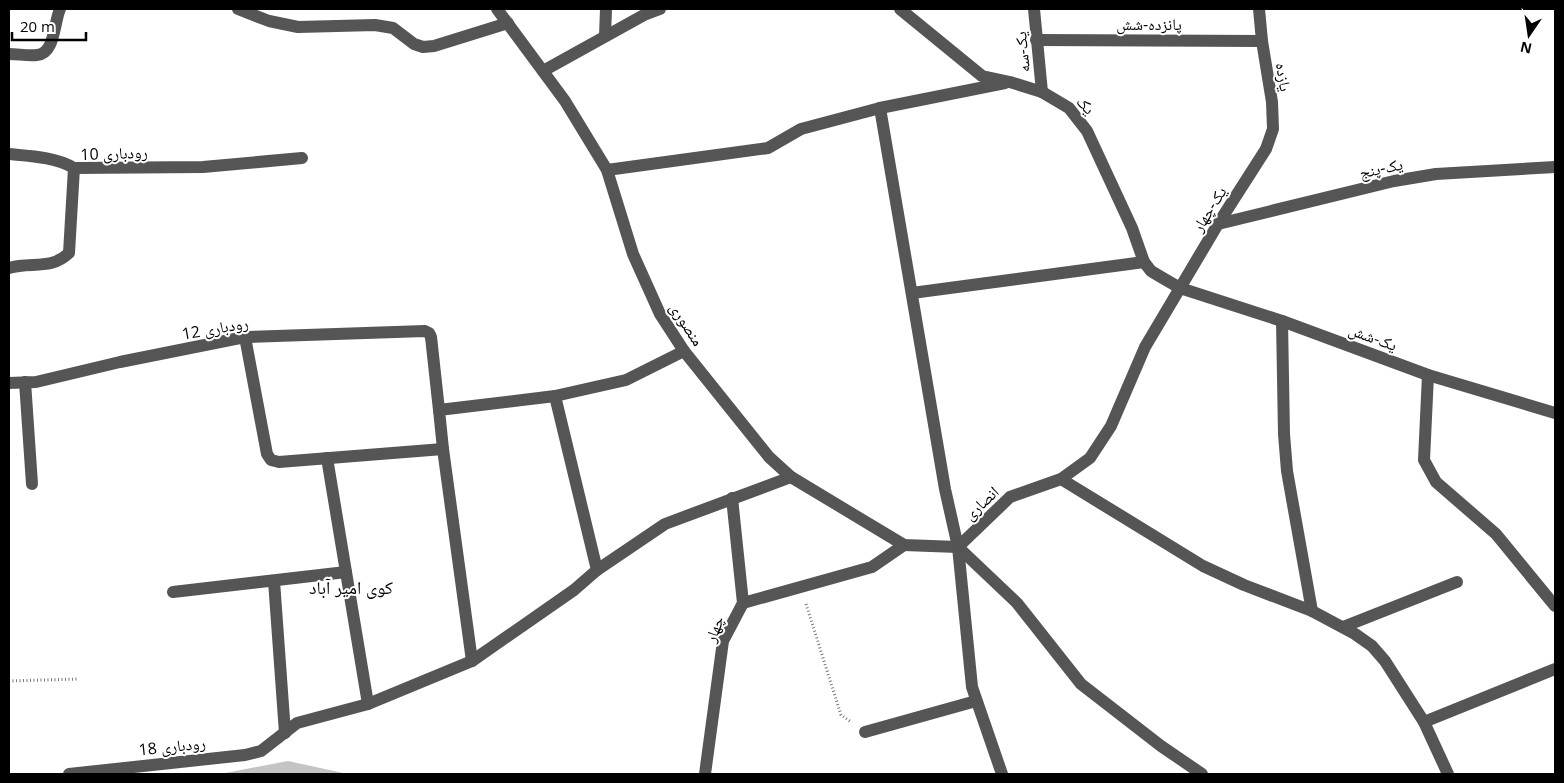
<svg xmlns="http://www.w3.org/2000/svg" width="1564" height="783" font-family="'Open Sans','Noto Naskh Arabic',sans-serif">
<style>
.shadow{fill:#0003}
.building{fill:#c4c4c4}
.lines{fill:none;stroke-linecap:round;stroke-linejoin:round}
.path{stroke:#777;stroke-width:3;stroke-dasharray:1 2.5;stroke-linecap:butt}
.minor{stroke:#555;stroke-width:12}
.labels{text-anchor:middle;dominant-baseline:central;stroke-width:4;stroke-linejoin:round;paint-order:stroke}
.street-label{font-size:16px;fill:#000;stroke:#fff}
.neighbourhood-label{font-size:18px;fill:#000;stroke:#fff}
</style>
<rect width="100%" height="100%" fill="#fff"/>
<!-- shadow -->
<polygon class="shadow" points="288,762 346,774 227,774"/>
<!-- building -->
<polygon class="building" points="288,761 348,774 225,774 225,773"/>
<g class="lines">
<!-- path -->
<g class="path">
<polyline points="806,604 841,715 851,722"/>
<polyline points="9,681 78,679"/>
</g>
<!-- minor -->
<g class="minor">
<polyline points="238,9 269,21 298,27 375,25 393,28 414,44 423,47 434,46 508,23"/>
<polyline points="497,9 565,101 607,170 633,254 660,314 684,351 769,457 791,477 904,545 958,547"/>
<polyline points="900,9 982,76 1010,82 1042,92 1069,108 1087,131 1132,228 1144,262 1151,271 1161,277 1180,288 1282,321 1428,375 1555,413"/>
<polyline points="1034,9 1042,92"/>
<polyline points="605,36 606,9"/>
<polyline points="1036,40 1262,41"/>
<path d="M9,54c9,0 19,2 28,1 18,-1 17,-33 23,-46"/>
<polyline points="543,71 644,15 660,9"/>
<polyline points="880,108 945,489 958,547 1017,603 1081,684 1161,746 1202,774"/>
<path d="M9,154c21,2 47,3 65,14"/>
<polyline points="607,170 768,148 801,129 880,108 1005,83"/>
<polyline points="1218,224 1394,181 1436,174 1555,167"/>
<path d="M9,268c22,-7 41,3 60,-15l5,-85 129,-1 99,-9"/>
<polyline points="912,293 1144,262"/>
<polyline points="1282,321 1284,434 1287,471 1312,611"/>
<polyline points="245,337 267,454 271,460 279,462 443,449 439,410 555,396 626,380 684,351"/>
<polyline points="1428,375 1424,460 1436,482 1496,534 1555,606"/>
<polyline points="25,382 32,484"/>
<polyline points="9,383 36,382 120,362 245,337 425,331 429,333 431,337 439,410"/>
<polyline points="555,396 597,570"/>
<polyline points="443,449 472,661"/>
<polyline points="327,458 368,704"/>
<polyline points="1061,479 1203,566 1244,585 1312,611 1355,634 1372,646 1385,661 1424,722 1448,774"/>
<polyline points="274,581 285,733"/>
<polyline points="173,592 346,572"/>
<polyline points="743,603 872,567 904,545"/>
<polyline points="1343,627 1457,582"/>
<polyline points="1424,722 1555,669"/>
<polyline points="865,732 976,701"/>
<polyline points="69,774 245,755 261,751 297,723 368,704 472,661 574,590 597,570 665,524 791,477"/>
<polyline points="705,774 723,641 743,603 732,498"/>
<polyline points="1002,774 972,687 958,547 1010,497 1061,479 1090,458 1111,426 1145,347 1218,224 1266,149 1273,129 1272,102 1262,41 1259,9"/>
</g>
</g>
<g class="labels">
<!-- street labels -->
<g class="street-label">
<text x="1149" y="24">پانزده-شش</text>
<text transform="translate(1022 52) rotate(-96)">یک-سه</text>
<text transform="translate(1284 77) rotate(81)">یازده</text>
<text transform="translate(1086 105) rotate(47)">یک</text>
<text transform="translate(114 153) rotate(-2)">رودباری 10</text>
<text transform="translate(1381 168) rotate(-12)">یک-پنج</text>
<text transform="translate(1209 209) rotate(-58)">یک-چهار</text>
<text transform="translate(687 324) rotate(57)">منصوری</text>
<text transform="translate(215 328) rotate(-10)">رودباری 12</text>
<text transform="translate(1373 337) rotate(20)">یک-شش</text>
<text transform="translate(981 503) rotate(-43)">انصاری</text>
<text transform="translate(714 629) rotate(-69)">چهار</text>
<text transform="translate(172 746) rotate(-6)">رودباری 18</text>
</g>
<!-- neighbourhood labels -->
<g class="neighbourhood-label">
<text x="351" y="587">کوی امیر آباد</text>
</g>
</g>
<!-- border -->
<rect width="1564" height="783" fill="none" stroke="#000000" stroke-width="20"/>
<!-- north arrow -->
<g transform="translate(1529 35) rotate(193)" stroke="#ffffff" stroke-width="4" paint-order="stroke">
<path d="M0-4L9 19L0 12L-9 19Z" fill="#000000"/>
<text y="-8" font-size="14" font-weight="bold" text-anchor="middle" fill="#000000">N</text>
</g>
<!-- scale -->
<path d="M12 32v8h74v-8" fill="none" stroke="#000000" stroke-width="2.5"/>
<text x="20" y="32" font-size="15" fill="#000000" stroke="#ffffff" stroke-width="4" paint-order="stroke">20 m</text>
</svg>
